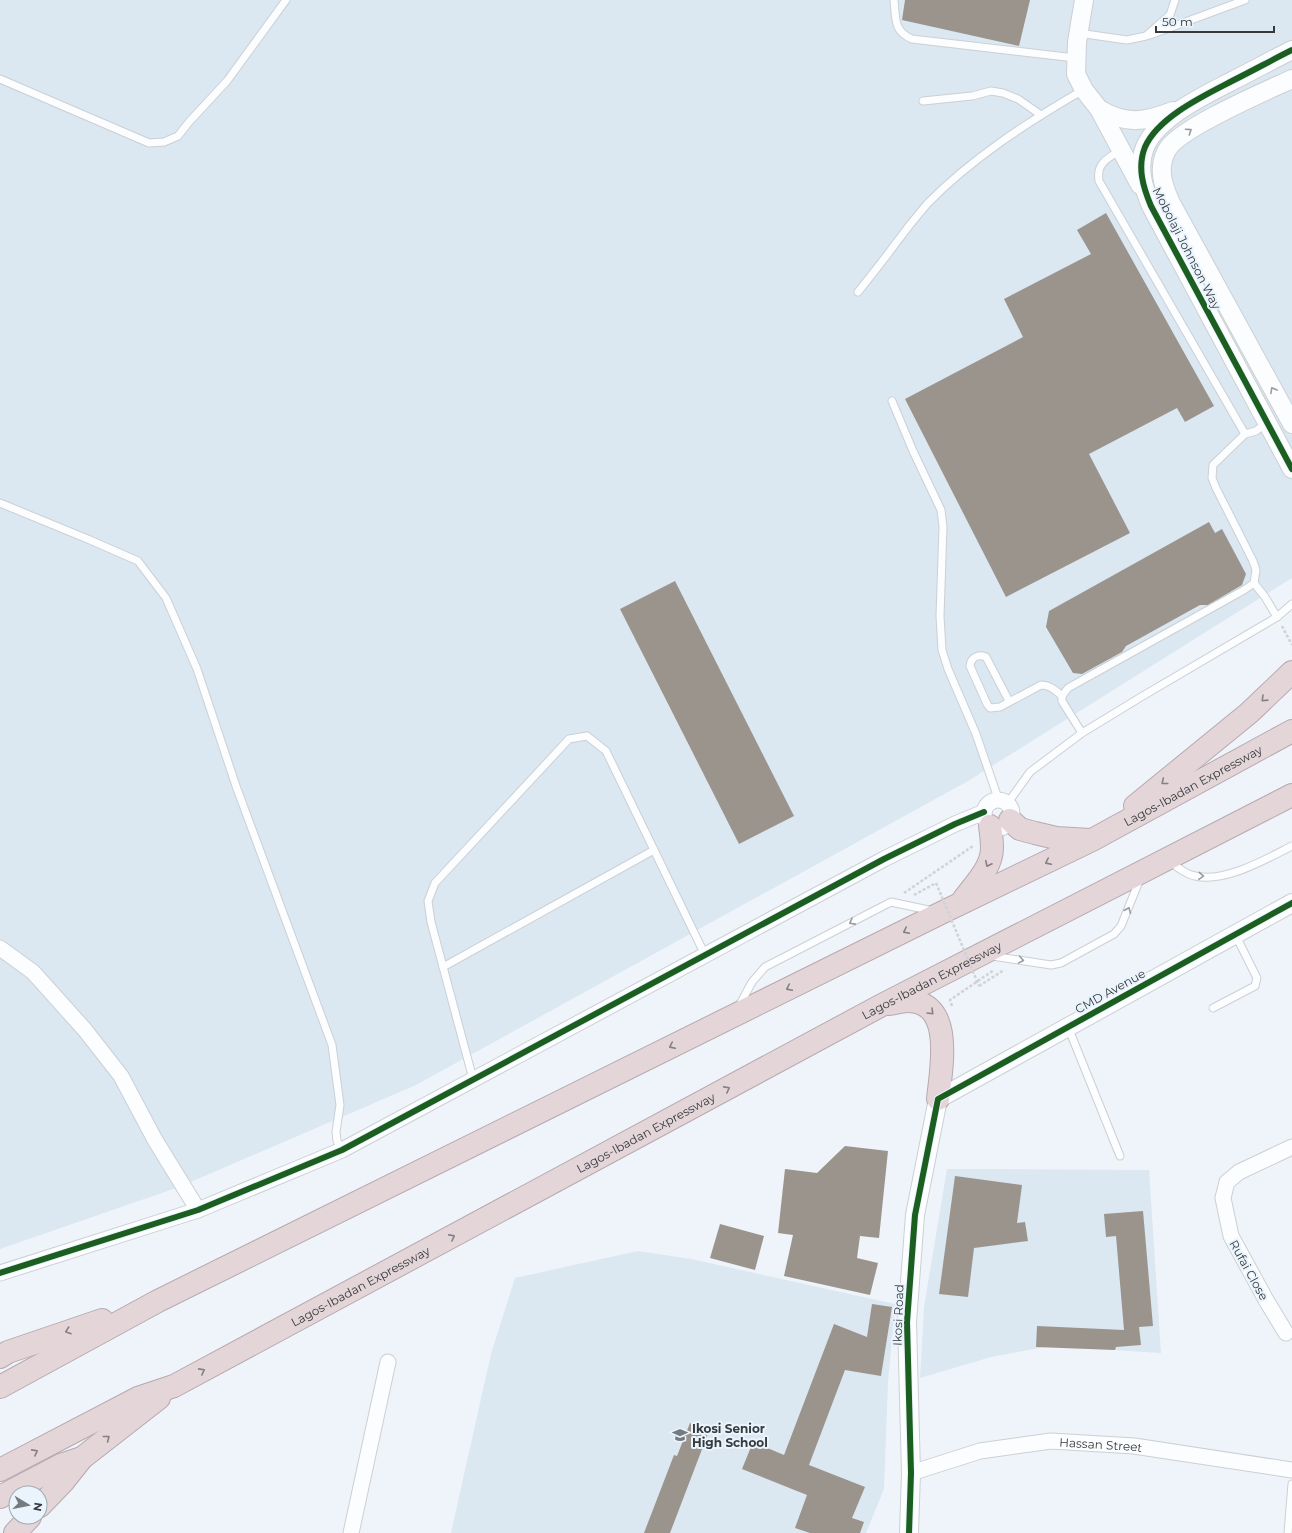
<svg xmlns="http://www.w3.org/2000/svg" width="1292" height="1533" font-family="Montserrat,sans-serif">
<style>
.built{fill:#dbe7f1}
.building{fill:#9a948d}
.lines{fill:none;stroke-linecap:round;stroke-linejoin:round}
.service-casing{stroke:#ccd0d4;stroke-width:9}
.minor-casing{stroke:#ccd0d4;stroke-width:17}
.tertiary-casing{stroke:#ccd0d4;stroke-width:20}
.motorway-casing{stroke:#b7a9af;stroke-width:24}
.path{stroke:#d1d2d4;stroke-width:2.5;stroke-dasharray:3 2;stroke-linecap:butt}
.service{stroke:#fcfdfe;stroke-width:7}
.minor{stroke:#fcfdfe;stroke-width:15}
.tertiary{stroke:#fcfdfe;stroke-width:18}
.motorway{stroke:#e4d5d9;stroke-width:22}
.path-bridge{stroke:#d1d2d4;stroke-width:2.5;stroke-dasharray:3 2;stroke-linecap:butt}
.cycleway-casing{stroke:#eaf4fd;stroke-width:8}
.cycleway{stroke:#1b5e20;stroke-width:6}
.oneway{stroke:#999c9e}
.oneway2{stroke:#848083}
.labels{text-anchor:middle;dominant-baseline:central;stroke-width:4;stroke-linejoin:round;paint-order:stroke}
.street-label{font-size:12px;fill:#363a3d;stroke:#eaf4fd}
.poi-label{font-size:12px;font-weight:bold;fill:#363a3d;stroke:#eaf4fd;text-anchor:start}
</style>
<rect width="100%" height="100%" fill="#eef4f9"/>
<!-- built -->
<g class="built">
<polygon points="0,0 1292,0 1292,578 968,781 416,1085 179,1187 0,1249"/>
<polygon points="947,1169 1149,1170 1161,1353 1050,1346 991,1357 920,1378 924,1307"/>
<polygon points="638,1251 691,1259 895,1304 888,1382 884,1489 866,1533 451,1533 491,1354 515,1278"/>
</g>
<!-- building -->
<g class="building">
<polygon points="905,0 1030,0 1019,46 902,20"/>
<polygon points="1106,213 1214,406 1185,422 1177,408 1089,454 1130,533 1006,597 905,399 1023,337 1004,299 1091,254 1077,230"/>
<polygon points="1209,522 1215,533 1222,529 1246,574 1242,585 1208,605 1200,605 1126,646 1122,652 1082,674 1073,673 1046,627 1049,611"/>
<polygon points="675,581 794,816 739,844 620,609"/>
<polygon points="845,1146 888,1151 879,1238 860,1236 857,1258 878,1263 870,1295 784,1276 793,1235 778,1233 785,1169 817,1173"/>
<polygon points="955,1176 1022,1185 1017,1223 1025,1222 1028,1241 974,1248 968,1297 939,1294"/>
<polygon points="1143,1211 1153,1326 1139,1327 1141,1345 1116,1347 1115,1350 1036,1347 1037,1326 1124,1330 1116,1236 1106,1237 1104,1214"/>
<polygon points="720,1224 764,1236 755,1270 710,1258"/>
<polygon points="872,1304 892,1307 881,1376 845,1370 809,1465 865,1487 852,1518 864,1522 860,1533 810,1533 795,1528 807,1495 742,1469 753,1442 784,1455 834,1324 867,1337"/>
<polygon points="690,1423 709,1431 670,1533 644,1533 674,1455 677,1456"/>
</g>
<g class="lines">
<!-- service casing -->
<g class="service-casing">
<g id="service">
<path d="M894,0c2,18 -1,31 18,39l163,19"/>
<polyline points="1078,33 1127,40 1146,36 1170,15 1175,0"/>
<polyline points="1150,35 1245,0"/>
<polyline points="0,79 149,143 164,142 178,136 189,122 227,81 286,0"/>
<polyline points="923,101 972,96 991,91 1003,93 1018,99 1041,115"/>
<path d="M1121,150c-13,8 -25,13 -22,31l146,253"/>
<path d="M858,292c12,-15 24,-30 35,-45 11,-15 22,-29 34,-43 45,-46 101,-82 156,-114"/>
<polyline points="892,401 913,451 941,510 943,527 940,616 942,650 948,669 976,734 999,801"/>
<polyline points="0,503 90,540 138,561 166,598 197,669 236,786 332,1045 340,1105 336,1132 337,1141 342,1150"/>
<polyline points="1254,583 1265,597 1277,617"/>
<path d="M1009,701l-23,-44c-8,-3 -15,0 -16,9l17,38 3,4 10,-1 41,-22c9,0 14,5 21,11"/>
<polyline points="1082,733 1062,701 1062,696 1068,688 1244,590 1254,583 1256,570 1253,561 1216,488 1212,478 1213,465 1245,434 1256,431 1266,423"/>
<polyline points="1007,804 1030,772 1082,733 1141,697 1277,617 1292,604"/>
<path d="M1169,860c8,7 16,14 26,16 30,7 71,-17 97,-30"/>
<polyline points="992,956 1051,965 1061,963 1114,934 1121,926 1140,879"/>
<polyline points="443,967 654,850"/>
<polyline points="739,1006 752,982 765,967 891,902 933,911"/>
<polyline points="1213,1008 1255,986 1257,978 1235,934"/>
<polyline points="1068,1027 1120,1156"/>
<polyline points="473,1079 431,922 428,901 435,883 569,739 587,736 606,751 705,955"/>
<polyline points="1288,1533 1292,1484"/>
</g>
</g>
<!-- minor casing -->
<g class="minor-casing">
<g id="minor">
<circle cx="998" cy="814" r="14"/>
<polyline points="0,948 33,972 85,1030 121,1076 155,1140 198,1210"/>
<polyline points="0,1273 198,1210 342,1150 884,859 955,824 984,812"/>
<polyline points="1286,1333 1266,1300 1231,1236 1223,1198 1227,1182 1239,1172 1292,1147"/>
<path id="s1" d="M911,1473l69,-22 71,-10 83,5 158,24"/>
<polyline points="351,1533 388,1362"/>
</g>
</g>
<!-- tertiary casing -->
<g class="tertiary-casing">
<g id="tertiary">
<polyline points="1084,0 1077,42 1076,74 1084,90 1099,109 1140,185"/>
<path d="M1292,50c-20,10 -40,21 -60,31 -27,14 -74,36 -87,66 -8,20 -2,40 6,59l141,263"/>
<path d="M1292,79c-26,12 -113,49 -125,71 -10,18 -4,36 4,53l121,221"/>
<path d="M1099,109c27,16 46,13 74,2"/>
<polyline points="909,1533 911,1473 907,1322 915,1215 938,1099 1292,903"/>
</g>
</g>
<!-- motorway casing -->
<g class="motorway-casing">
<g id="motorway">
<polyline points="1135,806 1249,713 1292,672"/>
<polyline points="1010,820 1020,829 1035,833 1056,838 1090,840"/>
<path d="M963,900c11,-15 29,-32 29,-52 0,-7 -1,-15 -2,-22"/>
<path d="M889,1004c6,-1 13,-3 19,-3 47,1 33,68 30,98"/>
<polyline points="0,1357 8,1352 102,1320"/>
<path id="s2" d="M0,1387l158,-86 783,-388 151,-73 200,-109"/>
<path id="s3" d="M0,1470l138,-72 36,-12 708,-381 410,-210"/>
<polyline points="0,1497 61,1465 82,1458 159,1398"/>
<polyline points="40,1506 63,1482 82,1458"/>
<polyline points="15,1533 30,1517"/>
</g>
</g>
<!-- path -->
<g class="path">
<polyline points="1282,626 1292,645"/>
<polyline points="904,893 973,846"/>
<polyline points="914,895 936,883"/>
<polyline points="979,986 1004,970"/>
<polyline points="952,1006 950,1000 994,970"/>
</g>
<!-- service -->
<use href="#service" class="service"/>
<!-- minor -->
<use href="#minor" class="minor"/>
<!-- tertiary -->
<use href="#tertiary" class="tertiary"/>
<!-- motorway -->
<use href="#motorway" class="motorway"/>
<!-- path-bridge -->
<polyline class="path-bridge" points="936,883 979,986"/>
<!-- cycleway casing -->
<g class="cycleway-casing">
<g id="cycleway">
<path d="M1292,50c-20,10 -40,21 -60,31 -27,14 -74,36 -87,66 -8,20 -2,40 6,59l141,263"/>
<polyline points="0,1273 198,1210 342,1150 884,859 955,824 984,812"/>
<polyline points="909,1533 911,1473 907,1322 915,1215 938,1099 1292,903"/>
</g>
</g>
<!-- cycleway -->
<use href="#cycleway" class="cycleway"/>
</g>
<!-- one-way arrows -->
<defs><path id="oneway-chevron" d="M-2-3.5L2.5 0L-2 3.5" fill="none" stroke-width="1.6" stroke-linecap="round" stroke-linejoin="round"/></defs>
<g class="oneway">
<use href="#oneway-chevron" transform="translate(1189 131) rotate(-34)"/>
<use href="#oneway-chevron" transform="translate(1273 390) rotate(-119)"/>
<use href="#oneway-chevron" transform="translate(1201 876) rotate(3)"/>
<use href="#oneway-chevron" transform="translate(1128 910) rotate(-67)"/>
<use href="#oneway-chevron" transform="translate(852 922) rotate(152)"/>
<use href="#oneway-chevron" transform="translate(1021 960) rotate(10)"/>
</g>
<g class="oneway2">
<use href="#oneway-chevron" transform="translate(1264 699) rotate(136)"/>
<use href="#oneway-chevron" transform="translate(1164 782) rotate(141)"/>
<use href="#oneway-chevron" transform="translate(1048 862) rotate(154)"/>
<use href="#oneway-chevron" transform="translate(988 864) rotate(116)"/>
<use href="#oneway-chevron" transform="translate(906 931) rotate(154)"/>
<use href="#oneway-chevron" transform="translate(789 988) rotate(154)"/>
<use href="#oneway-chevron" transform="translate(931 1012) rotate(45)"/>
<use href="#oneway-chevron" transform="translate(672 1046) rotate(154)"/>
<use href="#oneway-chevron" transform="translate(727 1089) rotate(-28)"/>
<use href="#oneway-chevron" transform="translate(452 1237) rotate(-28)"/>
<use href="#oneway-chevron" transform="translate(68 1331) rotate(161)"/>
<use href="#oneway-chevron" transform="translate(202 1371) rotate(-28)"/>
<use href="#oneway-chevron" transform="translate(107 1438) rotate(-38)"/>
<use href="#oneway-chevron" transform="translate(35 1452) rotate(-28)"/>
</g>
<!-- icons -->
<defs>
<g id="school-bare" transform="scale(1.2)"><path d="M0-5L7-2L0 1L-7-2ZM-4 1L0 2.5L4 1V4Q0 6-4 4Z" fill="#767b7f" stroke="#eaf4fd" stroke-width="2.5" paint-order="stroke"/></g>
</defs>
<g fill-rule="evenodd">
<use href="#school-bare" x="680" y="1435"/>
</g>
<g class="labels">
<!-- street labels -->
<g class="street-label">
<text transform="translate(1187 248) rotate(63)">Mobolaji Johnson Way</text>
<text stroke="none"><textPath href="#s2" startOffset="1336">Lagos-Ibadan Expressway</textPath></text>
<text stroke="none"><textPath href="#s3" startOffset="1053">Lagos-Ibadan Expressway</textPath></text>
<text transform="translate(1110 991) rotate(-29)">CMD Avenue</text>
<text stroke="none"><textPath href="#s3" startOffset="729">Lagos-Ibadan Expressway</textPath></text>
<text transform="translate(1249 1270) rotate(61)">Rufai Close</text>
<text stroke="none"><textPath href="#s3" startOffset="405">Lagos-Ibadan Expressway</textPath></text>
<text transform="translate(898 1315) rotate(-88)">Ikosi Road</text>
<text stroke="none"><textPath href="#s1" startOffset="194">Hassan Street</textPath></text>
</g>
<!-- poi labels -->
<g class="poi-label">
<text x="692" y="1428">Ikosi Senior<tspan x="692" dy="14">High School</tspan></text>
</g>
</g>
<!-- north arrow -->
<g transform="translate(28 1505) rotate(100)"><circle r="19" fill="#eaf4fd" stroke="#a2aab0"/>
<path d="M0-3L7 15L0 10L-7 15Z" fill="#767b7f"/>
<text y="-6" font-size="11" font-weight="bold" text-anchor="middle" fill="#363a3d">N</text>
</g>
<!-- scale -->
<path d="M1156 26v6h118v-6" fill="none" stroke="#363a3d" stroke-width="2"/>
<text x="1162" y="26" font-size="12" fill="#363a3d" stroke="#eaf4fd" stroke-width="3" paint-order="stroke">50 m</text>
</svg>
